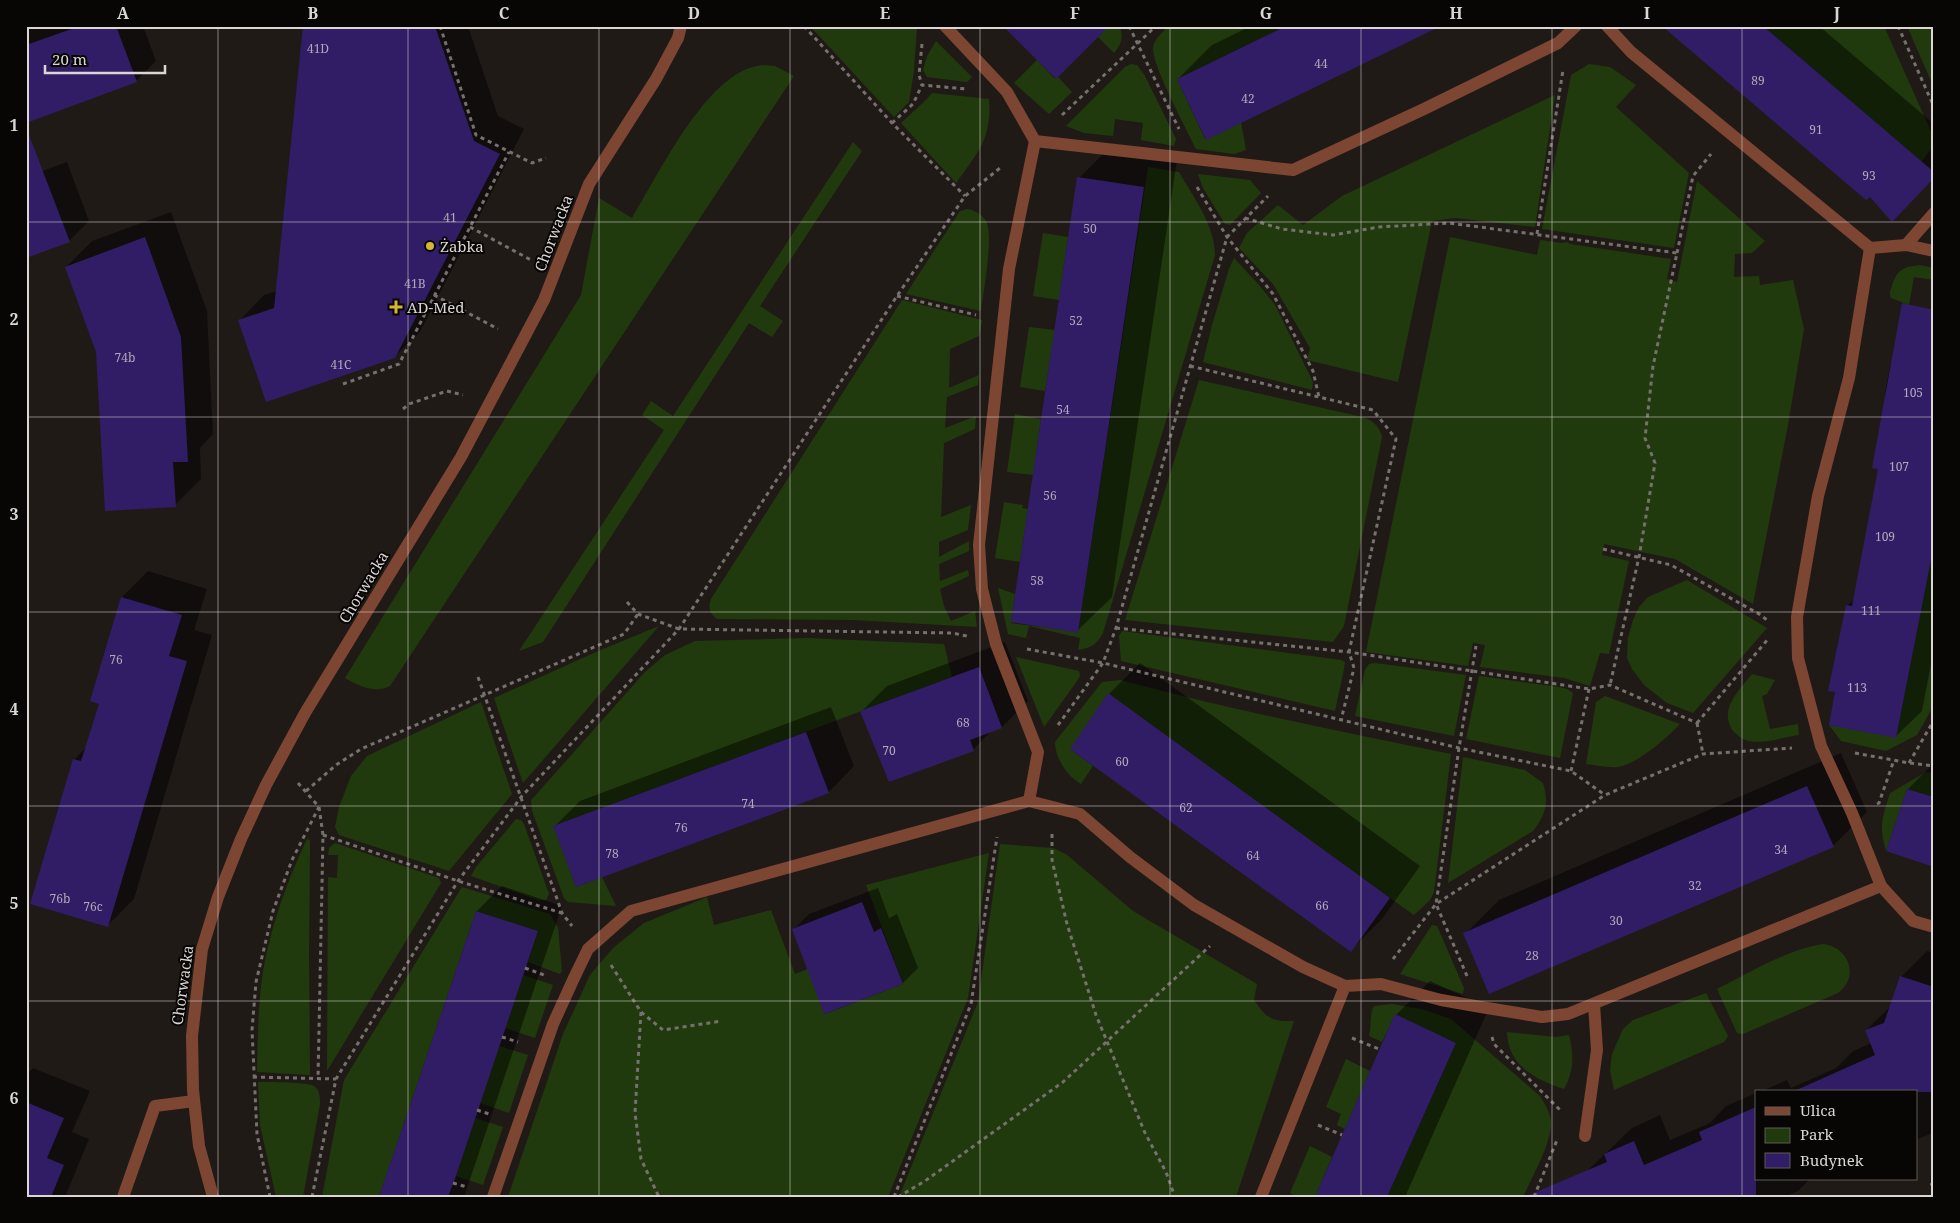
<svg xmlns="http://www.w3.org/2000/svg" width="1960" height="1223" font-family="'Noto Serif',serif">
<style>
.green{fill:#213a0d}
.shadow{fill:#0007}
.building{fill:#301d65}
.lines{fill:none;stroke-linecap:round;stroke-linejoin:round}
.path{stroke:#76706e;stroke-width:3;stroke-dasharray:4 4;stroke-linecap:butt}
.lane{stroke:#7d4633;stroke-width:12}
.street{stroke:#7d4633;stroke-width:12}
.grid{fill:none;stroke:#dbd6d4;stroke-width:1;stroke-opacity:0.55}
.poi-dot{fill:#d4b635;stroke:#080605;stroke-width:2}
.labels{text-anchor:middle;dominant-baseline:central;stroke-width:4;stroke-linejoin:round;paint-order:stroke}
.number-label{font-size:12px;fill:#b0a8b8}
.street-label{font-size:15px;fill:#dbd6d4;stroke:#080605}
.poi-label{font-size:15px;fill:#dbd6d4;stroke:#080605;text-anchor:start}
.neatline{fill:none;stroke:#dbd6d4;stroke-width:2}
.grid-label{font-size:16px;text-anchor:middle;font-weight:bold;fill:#dbd6d4}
</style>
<rect width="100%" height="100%" fill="#201a17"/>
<!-- green -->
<g class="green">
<polygon points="810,26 917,26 914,71 909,102 894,117"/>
<path d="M1096,26h24c3,13 2,17 -6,27l-16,-16 4,-4z"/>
<path d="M1168,26h118l-109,53 28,60 36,-17 5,28 -12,4 -38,-5c-9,-19 -44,-84 -43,-101 1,-9 9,-15 15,-22z"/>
<polygon points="1763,26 1884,26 1933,136 1934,146 1921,162"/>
<polygon points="1907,26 1934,26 1934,88"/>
<polygon points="936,41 972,77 967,82 927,77 923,70 927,56"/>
<polygon points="1037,60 1055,79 1058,77 1072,92 1049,114 1014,83"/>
<polygon points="1131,64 1137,65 1145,76 1176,139 1174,146 1141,140 1143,123 1115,119 1113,136 1084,133 1066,126 1125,67"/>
<polygon points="1589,64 1610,67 1636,85 1616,107 1689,173 1674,248 1542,229 1571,75"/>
<path d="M762,65l13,1 19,10 -404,610c-15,8 -31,0 -45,-8l236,-383 18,-97 33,20c26,-43 68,-130 115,-149 4,-2 10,-3 15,-4z"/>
<path d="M932,93l57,6c3,40 -11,53 -33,84l-55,-60 26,-24z"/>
<polygon points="1555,95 1535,227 1455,218 1432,221 1398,382 1307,360 1310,348 1273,284 1239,248 1247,233 1278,205 1303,225 1342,196"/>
<polygon points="853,142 862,151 760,306 783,321 772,337 749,323 543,642 519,651 664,430 642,415 651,401 673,416"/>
<path d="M1148,167l31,5c14,25 36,53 36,83l-112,378c-6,11 -12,15 -25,17l2,-12 -51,-12 -3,12 -18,-4 -10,-46 17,6 -4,29 67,9z"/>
<polygon points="1198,174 1250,180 1261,193 1230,225 1225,224 1203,188"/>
<polygon points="1697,181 1765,241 1752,253 1735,254 1734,277 1759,276 1760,285 1793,280 1804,329 1788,425 1753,604 1675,559 1604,544 1602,555 1629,561 1609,654 1600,653 1590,686 1564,678 1480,667 1485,645 1473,643 1468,666 1366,652 1450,237 1537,255 1540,240 1562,243 1567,242 1570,244 1671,259 1667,279 1677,282"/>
<path d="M967,209c7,1 15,5 19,12 8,14 -3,72 -5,90l-75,-17 54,-83z"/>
<polygon points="1043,233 1068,237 1059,300 1033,296"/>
<polygon points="1234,258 1259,285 1275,305 1313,382 1312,390 1203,362 1212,325 1229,269"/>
<path d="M1920,265l14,3v12l-20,-3 -5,28 -18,-7c-2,-5 -1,-7 1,-12 5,-17 12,-19 28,-21z"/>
<path d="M902,300l80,20 -3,16 -29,13 -1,39 30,-13 -1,10 -31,12 -2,31 31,-12 -1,13 -31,14 -3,74 30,-12 -3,25 -29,12v15l30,-16v10l-30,13 1,17 28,-11 1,6 -29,13 4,17 7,15 24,-10 2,16 -123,-7 -137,-1c-8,-6 -9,-11 -6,-20z"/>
<polygon points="1029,327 1055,330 1045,391 1020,387"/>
<path d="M1199,380l163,37c12,4 17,9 20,20l-38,189 -11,16 -208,-22z"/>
<polygon points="1015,414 1041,419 1033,475 1007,472"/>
<polygon points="1004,502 1023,505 1022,508 1028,509 1020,562 995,558"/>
<polygon points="1934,545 1934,705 1917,735 1886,751 1841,741 1829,725 1896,737"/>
<polygon points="1687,580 1767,628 1693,713 1667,703 1644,685 1632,669 1627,658 1628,638 1633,620 1639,607 1648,597"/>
<polygon points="659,626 523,783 494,698 596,652"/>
<polygon points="1122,631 1341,660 1345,662 1344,669 1335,711 1121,661 1119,636"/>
<polygon points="806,638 944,644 952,677 554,826 576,887 602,877 616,906 568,902 564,898 532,811 531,800 534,797 645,672 665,655 695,641"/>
<polygon points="1016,657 1079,671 1080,676 1077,681 1044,727"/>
<polygon points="1375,663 1466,675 1454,736 1355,716 1365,670 1369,664"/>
<path d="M1752,674l23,6 -8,14 -5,2 8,33 28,-5 1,11c-15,2 -35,9 -50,6 -6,-1 -12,-6 -16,-10 -15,-22 6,-40 19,-57z"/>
<polygon points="1479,676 1559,687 1567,689 1573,693 1560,758 1466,739"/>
<path d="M1120,680c109,29 220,52 331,74l-17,138 -4,8 -16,15 -24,-17 -320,-149 23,17 -12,18c-14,-8 -26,-26 -26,-42l47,-60z"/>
<path d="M1605,696l75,28c-13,14 -43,40 -62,43 -11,1 -22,-2 -32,-3l10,-62z"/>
<polygon points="481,702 512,794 449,871 339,835 335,827 339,807 351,776 367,756"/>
<path d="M1463,757l62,13 18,13c6,20 3,31 -10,48l-85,52z"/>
<path d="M1926,772l8,1v24l-27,-8 -21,62c-7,-26 -4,-33 4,-58z"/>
<polygon points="516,819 521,820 524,824 549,894 546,900 538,900 471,876 476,867"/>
<path d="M307,839l3,1 -1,114 1,121 -53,-3c1,-42 1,-85 11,-125 9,-38 23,-74 39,-108z"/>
<polygon points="335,843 439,878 441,883 327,1071 328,877 337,878 338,855 328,855 329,848"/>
<path d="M1000,844l53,4 13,6 67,57 124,73 -3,16c12,18 18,22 40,21l-58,176h-337l79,-195z"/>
<polygon points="989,853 968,998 888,1197 508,1197 563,1034 590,975 613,948 644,923 707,897 714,925 771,910 795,974 808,969 825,1014 903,984 866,885"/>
<polygon points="462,887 550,914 558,928 562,971 560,974 528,962 538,931 476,911 379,1197 322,1197 344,1080"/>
<polygon points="1432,925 1437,926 1464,988 1463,994 1400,974"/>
<path d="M1823,944c26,3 37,33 15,49l-95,41 -6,-1 -20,-44c32,-16 71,-40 106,-45z"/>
<polygon points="523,975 553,985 535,1038 505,1028"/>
<polygon points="1706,993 1728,1036 1724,1042 1614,1090 1610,1070 1612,1054 1623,1029 1633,1020"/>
<path d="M1392,1004l29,5 30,10 89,77c5,8 10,16 11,26 1,20 -19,55 -28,75h-136l69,-154 -61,-28 -13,27 -13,-6c3,-10 0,-21 5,-30z"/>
<path d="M1507,1032l49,5 13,-2c5,19 5,37 -5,54 -29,-10 -56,-23 -57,-57z"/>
<polygon points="499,1046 528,1055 509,1113 480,1103"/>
<polygon points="1346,1059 1370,1071 1345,1129 1337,1125 1341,1114 1326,1107"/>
<path d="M258,1082c9,0 51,0 56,4 6,4 6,12 6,18l-17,93h-27l-16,-72z"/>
<polygon points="475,1118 503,1127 483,1185 456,1176"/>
<polygon points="1310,1146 1332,1157 1315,1197 1297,1197 1290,1193"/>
</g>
<!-- shadow -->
<g class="shadow">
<polygon points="26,26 35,26 36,29 45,26 143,26 156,61 136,81 26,121"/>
<polygon points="305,26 468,26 498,116 524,129 420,332 394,357 240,320 264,295 277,291"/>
<polygon points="588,26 597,26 589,29"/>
<polygon points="1251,26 1438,26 1178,79 1212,45"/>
<polygon points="1664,26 1819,26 1934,124 1934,177 1870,195"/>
<polygon points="1113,144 1178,153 1112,597 1077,631 1079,178"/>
<polygon points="67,162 89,221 69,241 26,177"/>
<polygon points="171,212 207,311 213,434 200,448 201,479 175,505 97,352 66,267 92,241"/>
<polygon points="1934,333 1934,648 1922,711 1896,736 1837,691 1847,606 1855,598 1879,468 1888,393 1885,393 1890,366 1916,340"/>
<polygon points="148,571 207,589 194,630 212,635 134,899 108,925 74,760 87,746 100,703 92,700 122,597"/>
<polygon points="1005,642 1028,701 1002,727 992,730 973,750 861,712 887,686"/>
<polygon points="1140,663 1420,866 1382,919 1351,950 1109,694"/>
<polygon points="831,707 854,766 829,792 577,886 555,826 580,801"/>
<polygon points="1841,753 1867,812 1833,846 1465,934 1499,900"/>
<polygon points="1934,763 1934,865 1888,851 1908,789"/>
<polygon points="502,886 562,906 464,1197 380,1197 477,911"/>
<polygon points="878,888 889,918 897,914 918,968 903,983 825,1012 794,929 809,914"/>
<polygon points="1927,951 1934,953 1934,1132 1916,1140 1916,1092 1760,1092 1787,1080 1791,1088 1836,1068 1853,1051 1872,1043 1866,1030 1891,1006 1901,977"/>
<polygon points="1430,981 1489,1008 1405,1197 1316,1197 1396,1015"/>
<polygon points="33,1068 90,1091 72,1132 89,1139 65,1197 26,1197 26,1075"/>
<polygon points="1756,1093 1756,1179 1810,1179 1798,1191 1785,1197 1577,1197 1587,1171 1632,1128 1660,1115 1670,1140 1710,1123 1726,1106"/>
</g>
<!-- building -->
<g class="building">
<polygon points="80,26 116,26 137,82 26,123 26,45"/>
<polygon points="303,26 435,26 474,141 500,154 395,358 266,402 238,320 274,308"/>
<polygon points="1003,26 1109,26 1056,79"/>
<polygon points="1286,26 1441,26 1206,140 1177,79"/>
<polygon points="1662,26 1763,26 1934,172 1934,178 1892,222 1870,197 1866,200"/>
<polygon points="29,135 70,242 26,258 26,136"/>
<polygon points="1077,177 1144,187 1078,633 1011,622"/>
<polygon points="145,237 181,337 188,462 173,462 176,507 105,511 96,352 65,267"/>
<polygon points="1902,303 1934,310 1934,545 1896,738 1829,725 1835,692 1828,691 1846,605 1852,606 1878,469 1872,468"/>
<polygon points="121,597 182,615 169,656 187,661 108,927 30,904 73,759 81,761 99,704 90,701"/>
<polygon points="979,667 1002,728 970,740 974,751 889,782 860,711"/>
<polygon points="1108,693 1390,898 1351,952 1070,749"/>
<polygon points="806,732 829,793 576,887 553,826"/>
<polygon points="1807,786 1834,847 1489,994 1463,933"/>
<polygon points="1907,789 1934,797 1934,867 1886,851"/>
<polygon points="862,902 874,932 881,928 903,984 824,1014 792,929"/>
<polygon points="476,911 538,931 456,1176 448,1197 379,1197"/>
<polygon points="1900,976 1934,987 1934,1092 1792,1092 1875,1055 1865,1030 1884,1023"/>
<polygon points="1395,1014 1456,1043 1387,1197 1315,1197"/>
<polygon points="26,1102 64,1118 47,1158 64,1165 51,1197 26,1197"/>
<polygon points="1756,1107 1756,1197 1524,1197 1607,1162 1604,1154 1634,1141 1644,1165 1702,1140 1699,1132"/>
</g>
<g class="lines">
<!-- path -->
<g class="path">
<polyline points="440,26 476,135 532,163 546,158"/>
<polyline points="804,26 892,123 965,196"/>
<polyline points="1129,26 1179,129"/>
<polyline points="1898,26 1934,107"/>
<polyline points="922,44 919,75 922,85 966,89"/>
<polyline points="1062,115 1156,26"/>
<polyline points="892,123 913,104 922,85"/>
<polyline points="1197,187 1227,237 1273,294 1313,371 1319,397"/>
<polyline points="1245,218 1282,229 1333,235 1379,227 1449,223 1677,253 1653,366 1645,438 1655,463 1639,557 1610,685"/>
<polyline points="470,227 531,260"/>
<polyline points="1537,234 1563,70"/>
<polyline points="1677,253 1693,176 1711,154"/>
<polyline points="434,295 498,329"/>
<polyline points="897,296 976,315"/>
<polyline points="1190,366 1373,410 1396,439 1349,652 1354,668 1341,720"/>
<polyline points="343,384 399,364 509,152"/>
<polyline points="403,409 409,404 447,391 463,395"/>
<polyline points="1603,549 1671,565 1761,615 1769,622"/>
<polyline points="627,602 638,614 679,629 952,633 967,636"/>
<polyline points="1116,628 1349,652 1589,689 1610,685 1697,723"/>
<polyline points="1027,649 1103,663 1459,748 1571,771 1605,795"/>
<polyline points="478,677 562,913 572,926"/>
<polyline points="1697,723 1769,638"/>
<polyline points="1697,723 1703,754"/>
<polyline points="1058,725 1103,663 1116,628 1227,237 1268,196"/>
<polyline points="1855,753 1909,763 1934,766"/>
<polyline points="1909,763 1934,720"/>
<polyline points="1571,771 1589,689"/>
<polyline points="298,783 319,807 323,835 318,1079"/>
<polyline points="306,791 336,765 361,749 624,634 638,614"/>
<polyline points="1877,804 1879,803 1894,760"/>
<polyline points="1052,834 1052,860 1067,924 1096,1015 1145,1133 1166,1172 1175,1197"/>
<polyline points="323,835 458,881 562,913"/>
<polyline points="1393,959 1436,904 1605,795 1703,754 1792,748"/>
<polyline points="611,965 641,1012 663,1030 722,1021"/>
<polyline points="525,968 544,975"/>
<polyline points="1467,976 1436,904 1459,748 1476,646"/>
<polyline points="641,1012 635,1113 641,1159 659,1197"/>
<polyline points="502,1037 518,1042"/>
<polyline points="1492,1037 1494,1044 1561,1111"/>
<polyline points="1352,1038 1379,1049"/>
<polyline points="253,1077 336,1079"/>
<polyline points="477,1110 492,1115"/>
<polyline points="1318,1125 1342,1135"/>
<polyline points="453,1183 467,1187"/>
<polyline points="1931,1183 1934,1189"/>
<polyline points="270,1197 257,1134 252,1030 256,982 273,911 292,860 319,807"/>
<polyline points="312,1197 336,1079 458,881 522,796 679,629 897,296 965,196 1000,168"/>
<polyline points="894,1197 971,1004 997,837"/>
<polyline points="898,1197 925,1181 1063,1082 1210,946"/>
<polyline points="1534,1197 1557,1140"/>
</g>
<!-- lane -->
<polyline class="lane" points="123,1197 155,1106 194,1101"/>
<!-- street -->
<g class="street">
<polyline points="945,26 1007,92 1035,141 1293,170 1424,109 1558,43 1576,26"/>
<polyline points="1906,245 1934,213"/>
<polyline points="1870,248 1906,245 1934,251"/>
<polyline points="1029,801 1080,814 1130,857 1194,905 1303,967 1345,986"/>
<polyline points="1881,886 1913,921 1934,927"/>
<polyline points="1585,1136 1597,1050 1594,1004"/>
<polyline points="213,1197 199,1146 193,1090 192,1036 202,949 218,897 241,839 266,785 305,713 461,457 544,300 589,184 656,79 678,38 681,26"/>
<polyline points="493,1197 553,1024 574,978 588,949 631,911 1029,801 1038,752 996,644 982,589 979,545 1009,269 1035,141"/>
<polyline points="1261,1197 1345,986 1381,984 1441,1000 1481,1007 1542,1017 1568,1014 1881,886 1852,813 1821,746 1798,658 1797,617 1818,496 1849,378 1870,248 1631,52 1607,26"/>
</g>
</g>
<!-- grid -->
<path class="grid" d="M218,26v1171M408,26v1171M599,26v1171M790,26v1171M980,26v1171M1170,26v1171M1361,26v1171M1552,26v1171M1742,26v1171M26,222h1908M26,417h1908M26,612h1908M26,806h1908M26,1001h1908"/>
<!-- markers -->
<g class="poi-dot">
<circle cx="430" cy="246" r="5"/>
<path d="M393.5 299.5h5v5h5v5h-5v5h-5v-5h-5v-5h5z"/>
</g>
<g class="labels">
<!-- number labels -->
<g class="number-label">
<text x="318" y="48">41D</text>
<text x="1321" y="63">44</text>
<text x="1758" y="80">89</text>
<text x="1248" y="98">42</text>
<text x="1816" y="129">91</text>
<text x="1869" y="175">93</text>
<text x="450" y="217">41</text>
<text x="1090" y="228">50</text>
<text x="415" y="283">41B</text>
<text x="1076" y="320">52</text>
<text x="125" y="357">74b</text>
<text x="341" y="364">41C</text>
<text x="1913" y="392">105</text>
<text x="1063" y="409">54</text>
<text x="1899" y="466">107</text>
<text x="1050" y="495">56</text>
<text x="1885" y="536">109</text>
<text x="1037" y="580">58</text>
<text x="1871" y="610">111</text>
<text x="116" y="659">76</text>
<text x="1857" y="687">113</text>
<text x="963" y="722">68</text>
<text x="889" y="750">70</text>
<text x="1122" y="761">60</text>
<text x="748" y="803">74</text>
<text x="1186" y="807">62</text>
<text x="681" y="827">76</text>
<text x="1781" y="849">34</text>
<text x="612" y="853">78</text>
<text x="1253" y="855">64</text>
<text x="1695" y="885">32</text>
<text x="60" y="898">76b</text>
<text x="1322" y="905">66</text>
<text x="93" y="906">76c</text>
<text x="1616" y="920">30</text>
<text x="1532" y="955">28</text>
</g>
<!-- street labels -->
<g class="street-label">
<text transform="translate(553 233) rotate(-69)">Chorwacka</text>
<text transform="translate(363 587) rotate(-59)">Chorwacka</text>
<text transform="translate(182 985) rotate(-82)">Chorwacka</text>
</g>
<!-- poi labels -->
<g class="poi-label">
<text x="440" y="246">Żabka</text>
<text x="407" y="307">AD-Med</text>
</g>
</g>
<!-- border -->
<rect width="1960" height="1223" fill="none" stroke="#080605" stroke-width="55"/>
<!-- legend -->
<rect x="1755" y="1090" width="162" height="90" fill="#080605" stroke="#5c5958"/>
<rect x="1765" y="1107" width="25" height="8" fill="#7d4633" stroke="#5c5958"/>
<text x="1800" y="1116" font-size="15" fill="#dbd6d4">Ulica</text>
<rect x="1765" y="1128" width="25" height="15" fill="#213a0d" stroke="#5c5958"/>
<text x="1800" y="1140" font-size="15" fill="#dbd6d4">Park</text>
<rect x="1765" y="1153" width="25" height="15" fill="#301d65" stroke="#5c5958"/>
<text x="1800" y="1166" font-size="15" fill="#dbd6d4">Budynek</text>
<!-- scale -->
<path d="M45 65v8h120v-8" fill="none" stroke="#dbd6d4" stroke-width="2.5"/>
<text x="52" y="65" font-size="15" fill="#dbd6d4" stroke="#080605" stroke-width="4" paint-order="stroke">20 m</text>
<rect x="28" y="28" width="1904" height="1168" class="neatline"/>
<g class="grid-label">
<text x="123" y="19">A</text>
<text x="313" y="19">B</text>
<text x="504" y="19">C</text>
<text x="694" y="19">D</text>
<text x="885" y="19">E</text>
<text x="1075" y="19">F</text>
<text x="1266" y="19">G</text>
<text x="1456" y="19">H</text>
<text x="1647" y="19">I</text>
<text x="1837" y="19">J</text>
<text x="14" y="131">1</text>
<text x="14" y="325">2</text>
<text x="14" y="520">3</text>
<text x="14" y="715">4</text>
<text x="14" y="909">5</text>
<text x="14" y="1104">6</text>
</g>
</svg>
